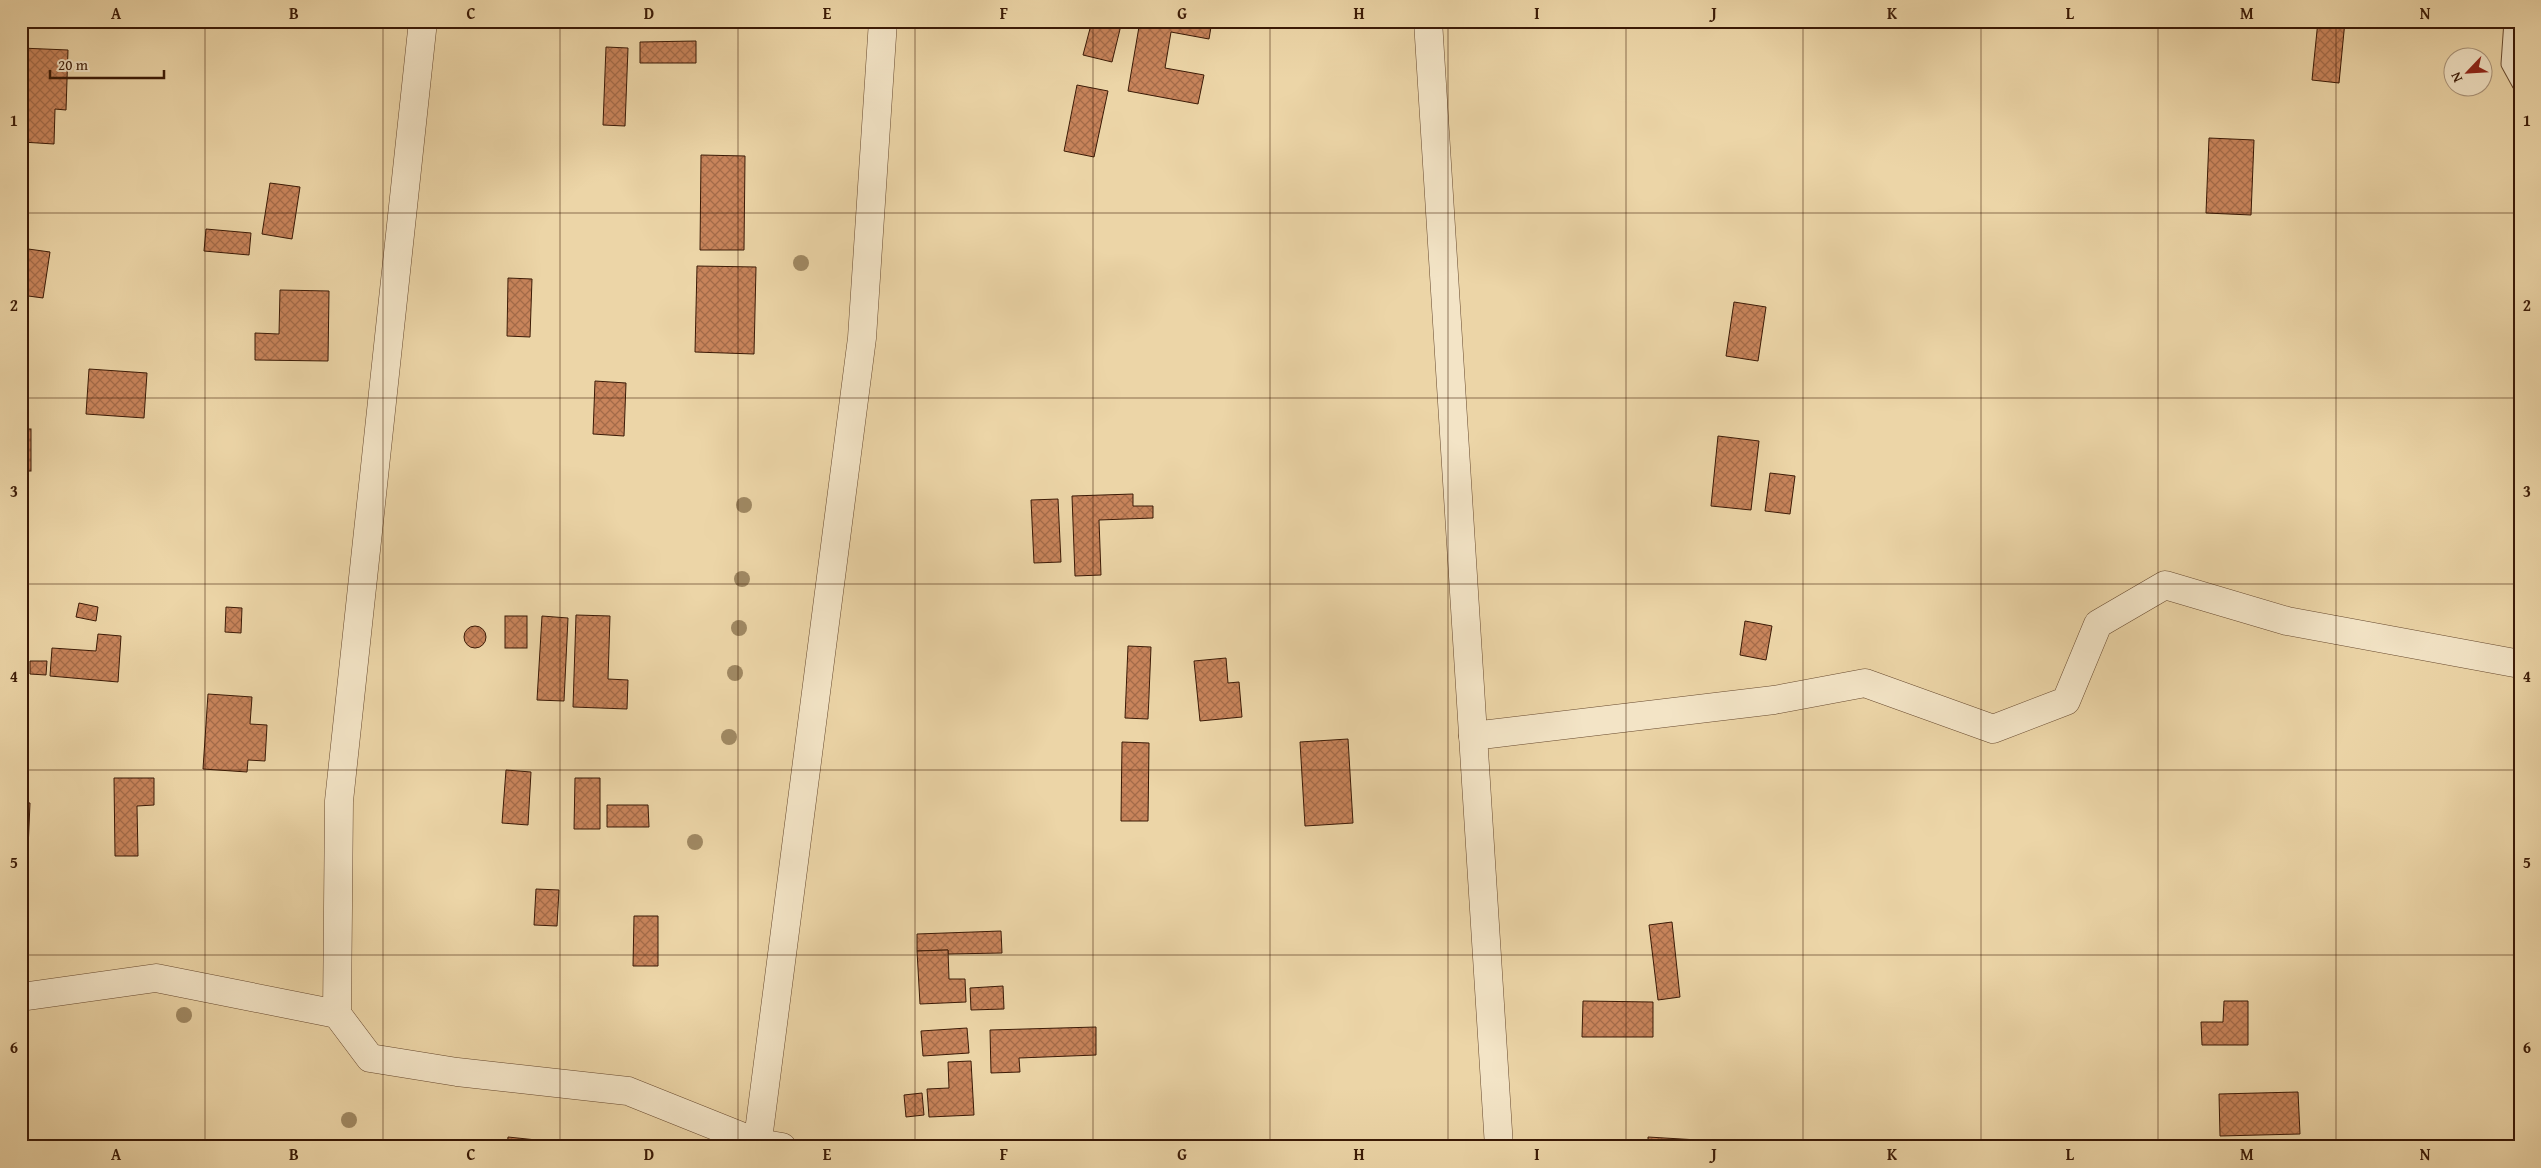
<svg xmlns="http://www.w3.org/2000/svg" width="2541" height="1168" font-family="'Gentium Book Plus',serif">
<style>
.building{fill:url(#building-cross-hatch);stroke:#3b1a06}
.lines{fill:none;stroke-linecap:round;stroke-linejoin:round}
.lane-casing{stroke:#67492e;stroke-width:17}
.street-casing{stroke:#67492e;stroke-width:29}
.lane{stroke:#f3e4c6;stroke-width:15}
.street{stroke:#f3e4c6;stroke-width:28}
.tree{fill:#a08963}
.grid{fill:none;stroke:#3b1a06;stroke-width:1;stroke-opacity:0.55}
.neatline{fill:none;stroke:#3b1a06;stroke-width:2}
.grid-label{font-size:16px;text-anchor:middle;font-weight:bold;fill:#3b1a06}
</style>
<defs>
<pattern id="building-cross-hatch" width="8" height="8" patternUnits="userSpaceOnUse" patternTransform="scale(1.25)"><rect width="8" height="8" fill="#c8845b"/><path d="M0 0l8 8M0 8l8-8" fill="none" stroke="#a46b49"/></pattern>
</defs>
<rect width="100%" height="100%" fill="#ecd5a7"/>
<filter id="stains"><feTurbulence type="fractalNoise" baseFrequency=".004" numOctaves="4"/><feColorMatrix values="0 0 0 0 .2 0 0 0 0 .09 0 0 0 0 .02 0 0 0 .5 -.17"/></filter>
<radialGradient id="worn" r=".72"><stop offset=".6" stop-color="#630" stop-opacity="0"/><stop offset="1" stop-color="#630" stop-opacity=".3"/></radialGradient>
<!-- building -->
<g class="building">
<polygon points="521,21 594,21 594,27 521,28"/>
<polygon points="650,21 691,21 691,25 650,26"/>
<rect x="720" y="21" width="30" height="2"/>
<polygon points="1092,21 1122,21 1112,62 1083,55"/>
<polygon points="1140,21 1212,21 1209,39 1171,32 1165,68 1204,75 1198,104 1128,91"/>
<polygon points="2318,21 2345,21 2339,83 2312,80"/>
<polygon points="696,41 696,63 640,63 640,42"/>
<polygon points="606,47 628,48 625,126 603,125"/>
<polygon points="21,48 68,50 66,110 55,109 54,144 22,142"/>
<polygon points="1077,85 1108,91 1094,157 1064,151"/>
<polygon points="2209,138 2254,140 2251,215 2206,213"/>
<polygon points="701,155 745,156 744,250 700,250"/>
<polygon points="270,183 300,187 292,239 262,234"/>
<polygon points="206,229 251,233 249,255 204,251"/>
<polygon points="21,248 50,252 43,298 21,295"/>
<polygon points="697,266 756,267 754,354 695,352"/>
<polygon points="508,278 532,279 530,337 507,336"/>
<polygon points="280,290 329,291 328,361 255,360 255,333 279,334"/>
<polygon points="1734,302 1766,307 1758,361 1726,356"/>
<polygon points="89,369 147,373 144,418 86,414"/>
<polygon points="595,381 626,383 624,436 593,434"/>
<rect x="21" y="429" width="10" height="42"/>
<polygon points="1718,436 1759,441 1751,510 1711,506"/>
<polygon points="1770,473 1795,476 1790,514 1765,511"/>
<polygon points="1133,494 1133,506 1153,506 1153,518 1099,520 1101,575 1075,576 1072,496"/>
<polygon points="1058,499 1061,562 1034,563 1031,500"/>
<polygon points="79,603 98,607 96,621 76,617"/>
<polygon points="226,607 242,608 241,633 225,632"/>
<polygon points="576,615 610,616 608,679 628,680 627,709 573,707"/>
<rect x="505" y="616" width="22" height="32"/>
<polygon points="542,616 568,618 564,701 537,700"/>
<polygon points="1745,621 1772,626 1766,660 1740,655"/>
<circle cx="475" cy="637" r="11"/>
<polygon points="98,634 121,636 118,682 50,676 52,648 96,651"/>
<polygon points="1128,646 1151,647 1148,719 1125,718"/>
<polygon points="1226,658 1228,683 1239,682 1242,717 1200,721 1194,661"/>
<polygon points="30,661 47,661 46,675 30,674"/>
<polygon points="208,694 252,697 250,724 267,725 265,761 248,760 247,772 203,769"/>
<polygon points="1348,739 1353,823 1305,826 1300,742"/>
<polygon points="1122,742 1149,743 1148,821 1121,821"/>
<polygon points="506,770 531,772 528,825 502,823"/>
<polygon points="114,778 154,778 154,805 137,806 138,856 115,856"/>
<polygon points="575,778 600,778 600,829 574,829"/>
<polygon points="21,802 30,803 27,872 21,872"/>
<polygon points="607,805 648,805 649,827 607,827"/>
<polygon points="536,889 559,890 557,926 534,925"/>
<polygon points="634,916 658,916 658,966 633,966"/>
<polygon points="1672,922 1680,997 1658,1000 1649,925"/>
<polygon points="1001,931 1002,953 948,954 948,950 917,951 917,934"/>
<polygon points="948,950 949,979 965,979 966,1002 920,1004 917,951"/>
<polygon points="1003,986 1004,1009 971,1010 970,988"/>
<polygon points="1583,1001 1653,1002 1653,1037 1582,1037"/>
<polygon points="2224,1001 2248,1001 2248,1045 2202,1045 2201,1022 2223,1022"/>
<polygon points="1096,1027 1096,1055 1019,1058 1020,1072 991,1073 990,1030"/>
<polygon points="967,1028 969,1053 923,1056 921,1031"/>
<polygon points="971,1061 974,1115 929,1117 927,1089 949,1088 948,1062"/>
<polygon points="2298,1092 2300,1134 2220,1136 2219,1094"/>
<polygon points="922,1093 924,1115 906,1117 904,1095"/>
<polygon points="508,1137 565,1143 565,1147 507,1147"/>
<polygon points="1648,1137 1748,1143 1748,1147 1648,1147"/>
</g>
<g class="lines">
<!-- lane casing -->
<g class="lane-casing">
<polyline id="lane" points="2512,21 2509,64 2520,84"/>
</g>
<!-- street casing -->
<g class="street-casing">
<g id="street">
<polyline points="423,21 339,801 337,1014 370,1058 457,1072 628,1091 758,1143 782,1147"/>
<polyline points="1428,21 1499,1147"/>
<polyline points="1473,736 1774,700 1865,683 1993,729 2066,701 2098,624 2165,585 2287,621 2520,664"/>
<polyline points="21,997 156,978 337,1014"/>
<polyline points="757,1147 862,338 883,21"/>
</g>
</g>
<!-- lane -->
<use href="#lane" class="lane"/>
<!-- street -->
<use href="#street" class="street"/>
</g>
<!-- trees -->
<g class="tree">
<circle cx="801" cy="263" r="8"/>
<circle cx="744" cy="505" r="8"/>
<circle cx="742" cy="579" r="8"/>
<circle cx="739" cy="628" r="8"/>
<circle cx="735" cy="673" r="8"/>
<circle cx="729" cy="737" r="8"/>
<circle cx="695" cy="842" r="8"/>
<circle cx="184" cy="1015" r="8"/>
<circle cx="349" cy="1120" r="8"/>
</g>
<!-- grid -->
<path class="grid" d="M205,21v1126M383,21v1126M560,21v1126M738,21v1126M915,21v1126M1093,21v1126M1270,21v1126M1448,21v1126M1626,21v1126M1803,21v1126M1981,21v1126M2158,21v1126M2336,21v1126M21,213h2499M21,398h2499M21,584h2499M21,770h2499M21,955h2499"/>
<!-- margin -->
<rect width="2541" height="1168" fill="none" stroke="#ecd5a7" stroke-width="55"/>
<!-- north arrow -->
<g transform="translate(2468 72) rotate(245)"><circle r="24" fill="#f3e4c6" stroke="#a99379"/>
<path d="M0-4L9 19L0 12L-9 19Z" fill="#8f2418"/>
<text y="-8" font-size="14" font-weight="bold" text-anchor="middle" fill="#3b1a06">N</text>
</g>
<!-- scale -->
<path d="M50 70v8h114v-8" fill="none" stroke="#3b1a06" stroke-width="2.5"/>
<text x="58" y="70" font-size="15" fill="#3b1a06" stroke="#f3e4c6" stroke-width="4" paint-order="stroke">20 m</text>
<rect x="28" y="28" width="2486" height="1112" class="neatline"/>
<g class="grid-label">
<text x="116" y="19">A</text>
<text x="294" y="19">B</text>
<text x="471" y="19">C</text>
<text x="649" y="19">D</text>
<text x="827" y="19">E</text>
<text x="1004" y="19">F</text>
<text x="1182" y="19">G</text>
<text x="1359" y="19">H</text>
<text x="1537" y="19">I</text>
<text x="1714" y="19">J</text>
<text x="1892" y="19">K</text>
<text x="2070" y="19">L</text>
<text x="2247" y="19">M</text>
<text x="2425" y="19">N</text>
<text x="14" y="126">1</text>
<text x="2527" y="126">1</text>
<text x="14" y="311">2</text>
<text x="2527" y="311">2</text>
<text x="14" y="497">3</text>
<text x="2527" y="497">3</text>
<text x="14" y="682">4</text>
<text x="2527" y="682">4</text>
<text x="14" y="868">5</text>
<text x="2527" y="868">5</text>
<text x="14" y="1053">6</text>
<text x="2527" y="1053">6</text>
<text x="116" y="1160">A</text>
<text x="294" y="1160">B</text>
<text x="471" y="1160">C</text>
<text x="649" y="1160">D</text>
<text x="827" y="1160">E</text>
<text x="1004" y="1160">F</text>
<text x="1182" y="1160">G</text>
<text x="1359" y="1160">H</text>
<text x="1537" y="1160">I</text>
<text x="1714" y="1160">J</text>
<text x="1892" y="1160">K</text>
<text x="2070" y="1160">L</text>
<text x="2247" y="1160">M</text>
<text x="2425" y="1160">N</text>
</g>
<rect width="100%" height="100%" filter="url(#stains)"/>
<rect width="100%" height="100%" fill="url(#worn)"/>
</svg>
